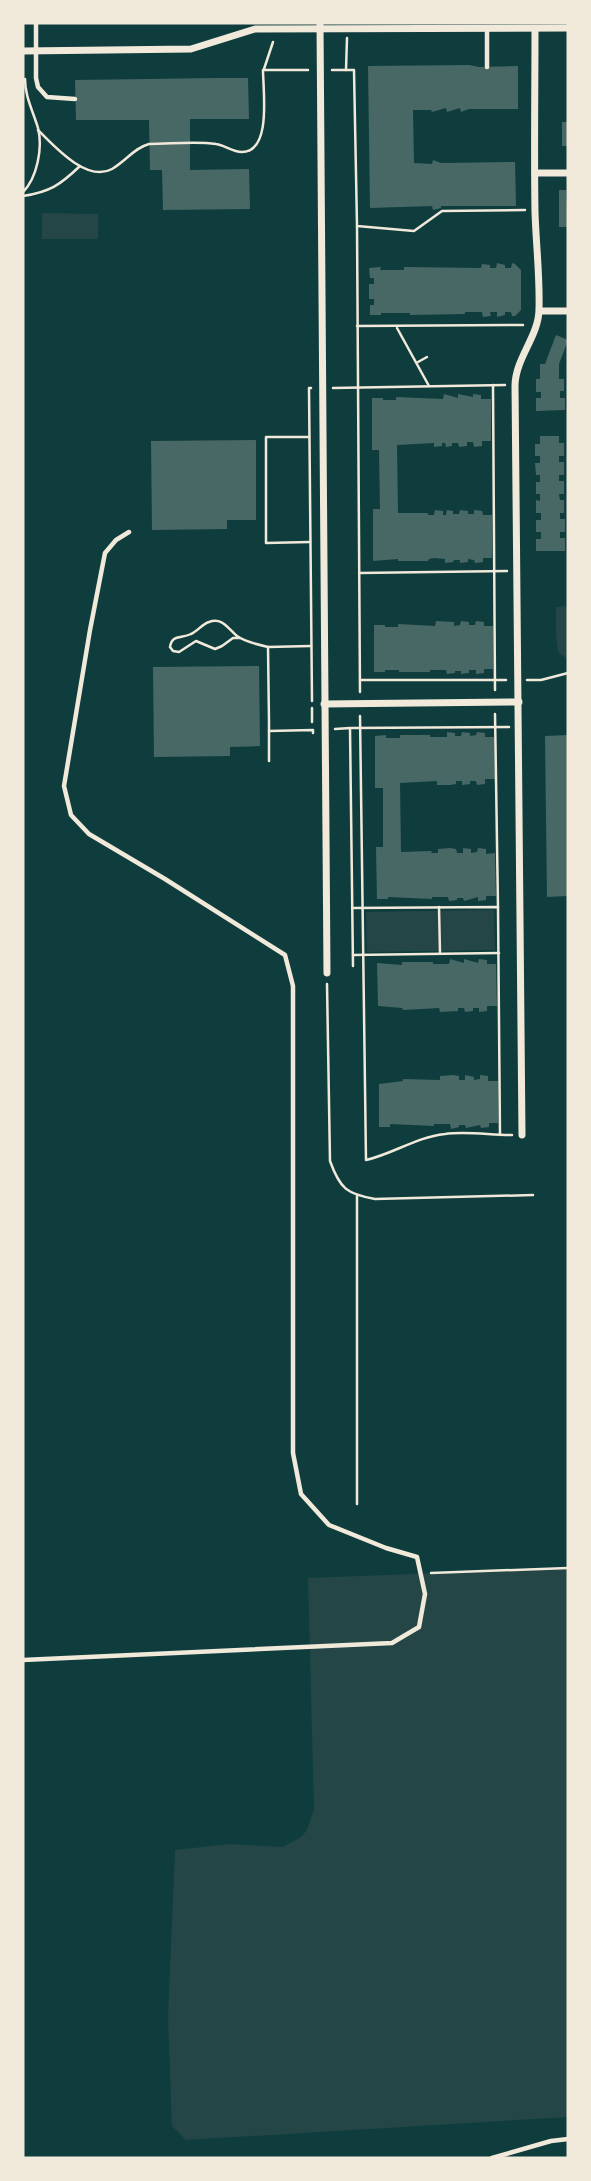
<svg xmlns="http://www.w3.org/2000/svg" width="591" height="2181" font-family="'Open Sans',sans-serif">
<style>
.green{fill:#244646}
.building{fill:#486865}
.lines{fill:none;stroke-linecap:round;stroke-linejoin:round}
.path{stroke:#f1e9da;stroke-width:2.5}
.service{stroke:#f1e9da;stroke-width:4.5}
.minor{stroke:#f1e9da;stroke-width:7}
</style>
<rect width="100%" height="100%" fill="#0f3d3e"/>
<!-- green -->
<g class="green">
<polygon points="42,213 98,214 98,239 42,239"/>
<polygon points="568,606 568,660 558,652 556,635 556,607"/>
<polygon points="494,910 495,950 367,952 366,912"/>
<polygon points="568,1568 568,2117 186,2140 172,2126 168,2016 175,1850 230,1844 283,1847 301,1837 307,1830 314,1809 308,1578"/>
</g>
<!-- building -->
<g class="building">
<polygon points="469,65 479,67 518,66 518,109 469,109 461,112 460,108 447,112 446,108 432,112 431,110 413,110 414,163 432,164 433,160 441,163 515,162 516,206 441,206 441,208 433,210 432,206 370,208 368,66"/>
<polygon points="218,78 248,78 249,119 190,119 190,170 249,169 250,209 163,210 162,170 150,170 149,120 76,120 75,80"/>
<rect x="562" y="122" width="6" height="24"/>
<polygon points="559,190 566,190 568,227 559,227"/>
<polygon points="497,263 505,265 505,268 511,268 512,263 515,264 521,270 521,310 515,316 512,316 511,312 505,312 505,315 497,317 497,312 490,312 491,316 483,317 482,312 465,312 465,314 410,315 410,313 381,313 381,315 370,315 370,305 374,305 374,299 369,299 369,284 374,284 374,278 370,278 369,268 381,267 380,270 404,270 404,267 481,268 482,264 490,265 490,268 496,268"/>
<polygon points="556,335 568,340 559,364 559,379 564,379 564,391 560,391 560,398 565,398 565,410 536,411 536,398 541,398 541,392 536,392 536,379 540,379 540,364 545,364"/>
<polygon points="444,394 458,398 458,394 473,397 473,394 481,395 481,399 491,399 491,441 482,441 482,446 474,447 473,442 467,442 467,446 459,447 458,443 452,443 452,446 446,447 445,443 442,443 442,446 434,447 434,443 397,445 398,513 428,513 428,515 434,515 435,510 443,511 443,515 446,515 447,510 453,511 453,514 459,514 460,510 468,511 468,514 474,514 474,510 482,511 483,515 492,515 492,558 483,558 483,562 475,563 474,560 468,559 468,562 460,563 460,560 454,560 453,562 445,563 445,559 434,558 429,559 428,561 398,561 398,559 373,561 373,509 380,509 379,450 372,450 372,398 383,398 383,400 396,400 396,397 443,399"/>
<polygon points="540,436 559,436 559,443 564,443 564,456 559,456 559,462 564,462 564,475 559,475 559,481 564,481 564,494 559,494 560,500 564,500 564,513 560,513 560,519 565,519 565,532 560,532 560,538 565,538 565,551 536,551 536,539 541,539 541,532 536,532 536,520 541,520 541,513 536,513 536,500 540,501 540,494 536,494 536,482 540,482 540,475 536,475 535,463 540,463 540,456 535,456 535,444 540,444"/>
<polygon points="256,440 256,520 227,520 227,529 152,530 151,441"/>
<polygon points="436,621 454,622 454,626 460,625 461,621 469,622 469,625 475,625 476,621 484,622 484,626 493,626 493,669 484,669 484,673 476,674 476,670 469,670 469,673 461,674 461,671 455,671 455,673 447,674 446,670 430,670 430,672 399,672 399,670 385,670 385,672 374,672 374,625 385,625 385,627 398,627 398,624 435,626"/>
<polygon points="259,666 260,746 230,747 230,756 154,757 153,667"/>
<polygon points="447,732 455,733 455,736 461,736 462,732 470,733 470,736 476,735 477,732 485,733 485,737 494,737 495,779 485,779 485,784 477,785 476,781 470,781 470,784 462,785 462,781 456,781 456,784 450,785 437,785 437,781 400,783 401,852 432,851 431,853 438,853 438,849 450,848 456,849 457,853 463,853 463,848 471,849 471,853 477,852 478,848 486,849 486,854 495,853 496,896 486,896 486,900 478,901 478,897 464,901 463,898 457,898 457,900 449,901 448,897 432,897 432,899 388,897 388,899 377,899 376,847 383,847 383,788 375,788 375,736 386,735 386,738 400,738 400,735 430,735 430,737 447,737"/>
<polygon points="568,735 568,896 547,897 545,736"/>
<polygon points="450,959 464,963 464,959 478,963 479,959 487,960 487,964 496,964 497,1006 487,1006 487,1011 479,1012 479,1008 473,1008 473,1011 465,1012 464,1008 458,1008 458,1011 440,1012 439,1008 403,1010 402,1008 378,1006 377,963 402,965 402,962 433,962 433,964 449,964"/>
<polygon points="453,1075 459,1076 459,1080 465,1080 465,1075 474,1077 474,1080 480,1079 480,1075 488,1076 488,1081 498,1081 498,1123 489,1123 489,1127 481,1128 480,1125 466,1128 465,1125 459,1125 459,1127 451,1129 450,1124 434,1124 434,1126 390,1124 390,1127 379,1127 379,1084 403,1081 403,1079 440,1080 440,1076"/>
</g>
<g class="lines">
<!-- path -->
<g class="path">
<polyline points="347,38 346,70 354,70 357,226 414,231 442,211 525,210"/>
<polyline points="264,69 273,42"/>
<polyline points="332,70 346,70"/>
<path d="M38,130c16,16 49,53 74,39 14,-8 22,-21 37,-25 22,0 46,-3 67,0 9,1 16,8 26,8 30,0 21,-62 21,-82h45"/>
<path d="M23,192c14,-14 20,-44 15,-64 -5,-17 -13,-31 -13,-49"/>
<path d="M23,196c27,-4 37,-11 57,-30"/>
<polyline points="357,226 360,692"/>
<polyline points="357,326 523,325"/>
<polyline points="397,328 429,386"/>
<polyline points="418,362 427,357"/>
<polyline points="493,385 495,690"/>
<polyline points="311,388 309,388 312,701"/>
<polyline points="333,388 505,385"/>
<polyline points="309,437 266,437 266,543 310,542"/>
<polyline points="359,573 507,571"/>
<path d="M239,638h-6l-11,8 -7,3 -19,-8 -17,11 -6,-1 -3,-4c2,-13 11,-8 21,-13 7,-3 11,-10 18,-12 14,-5 19,7 28,14 7,5 22,9 31,11"/>
<polyline points="311,646 268,647 269,722 269,731 313,730 313,733"/>
<polyline points="360,680 506,680"/>
<polyline points="527,680 541,680 568,673"/>
<polyline points="312,708 312,722"/>
<polyline points="495,714 498,907"/>
<path d="M360,716l6,444c27,-6 50,-23 79,-26 21,-3 45,1 67,1"/>
<polyline points="351,728 509,727"/>
<polyline points="335,729 350,728 353,966"/>
<polyline points="269,761 269,731"/>
<polyline points="439,907 440,953"/>
<polyline points="352,908 498,907 500,1135"/>
<polyline points="353,955 499,953"/>
<path d="M327,984l3,177c10,28 17,33 45,38l158,-4"/>
<polyline points="357,1196 357,1504"/>
<polyline points="431,1573 568,1568"/>
</g>
<!-- service -->
<g class="service">
<polyline points="36,23 36,78 38,87 47,97 75,99"/>
<polyline points="487,67 487,29"/>
<polyline points="23,1660 392,1643 419,1627 425,1594 417,1557 386,1548 329,1525 301,1494 293,1453 293,986 285,955 165,879 89,834 71,815 64,786 90,630 105,553 116,540 129,532"/>
<polyline points="492,2158 551,2141 568,2139"/>
</g>
<!-- minor -->
<g class="minor">
<polyline points="320,23 327,973"/>
<polyline points="23,51 191,49 255,29 568,28"/>
<polyline points="535,173 568,173"/>
<polyline points="540,311 568,311"/>
<polyline points="324,704 519,702"/>
<path d="M522,1135l-7,-750c1,-28 24,-49 24,-76 1,-32 -3,-65 -4,-97 -1,-61 0,-122 0,-183"/>
</g>
</g>
<!-- border -->
<rect width="591" height="2181" fill="none" stroke="#f1e9da" stroke-width="49"/>
</svg>
